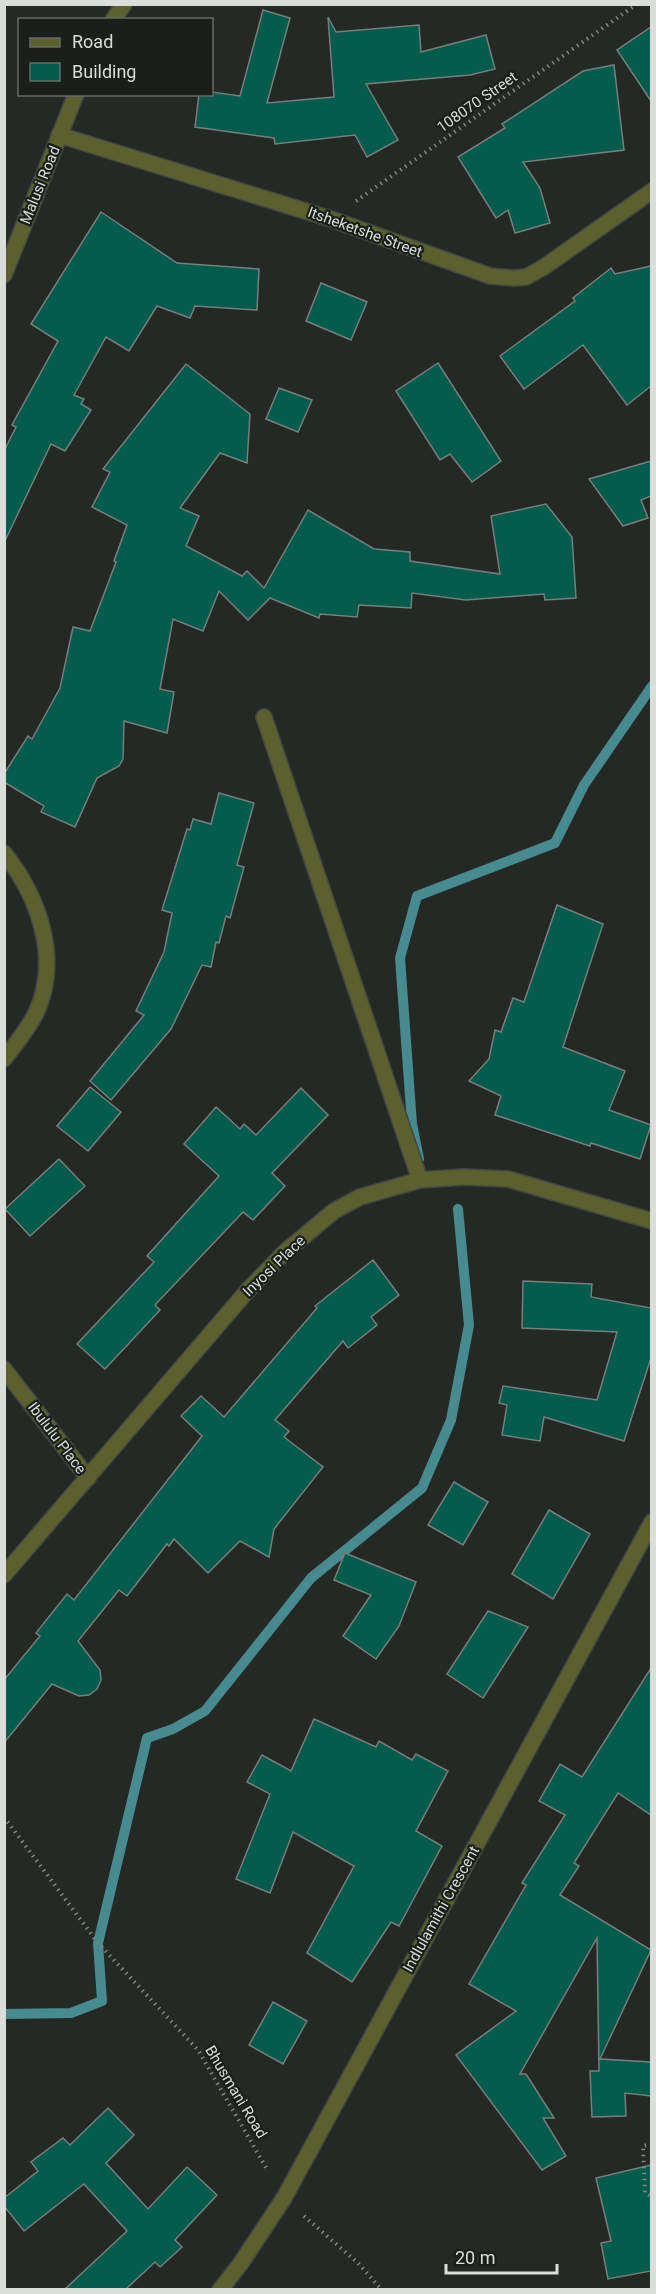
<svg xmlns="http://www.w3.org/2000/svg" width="656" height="2294" font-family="Roboto,sans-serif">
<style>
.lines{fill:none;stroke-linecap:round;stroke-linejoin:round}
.stream{stroke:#478a90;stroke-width:10}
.building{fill:#045c4d;stroke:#777e7c;stroke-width:1.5}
.minor-casing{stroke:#424642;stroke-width:18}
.path{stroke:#838783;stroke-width:4;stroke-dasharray:1.5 4.5;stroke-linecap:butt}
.minor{stroke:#5b602e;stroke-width:15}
.labels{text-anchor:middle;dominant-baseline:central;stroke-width:4.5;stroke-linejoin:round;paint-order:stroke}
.street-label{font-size:15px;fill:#daddda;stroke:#1b1f1b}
</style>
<rect width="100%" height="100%" fill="#252925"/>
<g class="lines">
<!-- stream -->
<g class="stream">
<polyline points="419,1159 412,1124 400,958 417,896 555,843 584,785 652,686"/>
<polyline points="4,2014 71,2013 102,2001 98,1943 147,1738 173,1729 205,1711 311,1578 422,1488 451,1420 469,1325 458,1209"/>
</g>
</g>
<!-- building -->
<g class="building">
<polygon points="263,10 290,18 267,103 334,97 328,17 336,32 419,25 421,52 486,35 495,69 470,75 366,84 398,140 367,157 355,135 275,144 274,138 195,127 199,94 212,94 212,92 240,96"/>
<polygon points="651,27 651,101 617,50"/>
<polygon points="614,65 624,150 523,162 540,188 550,223 515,233 508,210 496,218 458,157 505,128 502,124 583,71"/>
<polygon points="101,212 177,263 259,269 257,310 195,306 190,318 157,306 129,351 106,337 74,395 84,399 81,404 91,410 65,451 51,444 4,543 4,451 16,427 12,425 58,341 31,324"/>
<polygon points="651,266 651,386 627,405 583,345 524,389 500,356 575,301 573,298 611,268 615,274"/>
<polygon points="321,283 367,302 351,340 306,321"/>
<polygon points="438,363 501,461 472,482 450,454 440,460 396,391"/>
<polygon points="186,364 250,414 247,463 220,453 180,508 199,516 186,546 242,576 247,571 264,588 308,510 374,549 410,552 410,561 500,574 491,516 546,504 572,537 576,598 545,600 544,594 466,600 412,593 411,608 359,605 357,617 320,614 319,618 270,598 248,620 219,591 203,631 173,619 160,689 174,692 167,733 124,721 123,759 119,766 97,778 75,827 41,812 44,806 4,782 4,774 28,736 32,739 60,688 73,627 90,631 116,562 114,561 127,525 92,507 110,472 103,469"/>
<polygon points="279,388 312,400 298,432 266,419"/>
<polygon points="651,461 651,496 641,500 648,518 623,526 589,479"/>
<polygon points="219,793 254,803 237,865 244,867 230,918 226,916 219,943 216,942 211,967 202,965 171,1029 111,1100 90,1081 144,1015 136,1011 164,952 172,913 162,910 187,829 190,830 193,819 211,824"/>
<polygon points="557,905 603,924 563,1047 625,1071 609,1110 651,1125 640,1159 591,1143 590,1146 495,1115 501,1096 469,1081 489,1059 495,1030 501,1032 513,998 524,1002"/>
<polygon points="90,1087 121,1112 88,1151 57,1126"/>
<polygon points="301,1088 328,1115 272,1173 285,1186 253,1220 243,1212 155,1305 160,1310 105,1369 77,1344 154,1262 147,1256 219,1176 184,1144 216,1107 240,1129 244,1124 256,1135"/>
<polygon points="59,1159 85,1186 30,1236 5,1209"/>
<polygon points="373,1260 399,1295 371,1317 377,1325 348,1348 343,1341 275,1420 289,1431 284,1437 323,1467 274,1529 269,1557 240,1541 208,1573 174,1539 169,1546 167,1544 127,1596 119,1590 78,1641 100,1670 101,1680 97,1689 89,1695 79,1696 52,1684 4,1743 4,1680 40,1636 36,1633 67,1594 74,1600 202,1436 181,1416 201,1396 224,1417 317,1308 315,1306"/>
<polygon points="523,1281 592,1284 591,1297 651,1308 651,1358 624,1441 544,1417 540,1441 502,1435 507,1405 499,1403 503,1386 597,1400 617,1332 522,1328"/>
<polygon points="454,1482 488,1502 463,1545 428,1525"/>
<polygon points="549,1510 590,1534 553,1599 512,1574"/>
<polygon points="345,1553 416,1582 399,1626 376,1659 343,1636 371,1595 334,1580"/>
<polygon points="488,1611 528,1627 483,1698 447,1674"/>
<polygon points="651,1668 651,1815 618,1793 574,1863 579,1866 560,1895 651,1950 600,2059 651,2062 651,2096 625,2093 626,2116 592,2117 590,2071 599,2071 597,1938 520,2074 526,2074 554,2118 543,2118 566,2156 542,2170 456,2055 516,2011 469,1984 526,1885 522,1883 565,1815 539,1801 560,1764 582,1777"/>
<polygon points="314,1719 376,1747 379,1741 412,1760 416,1754 448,1771 416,1831 442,1846 399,1926 391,1922 352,1982 307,1953 354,1866 293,1832 270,1893 236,1879 270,1794 247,1782 262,1755 291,1771"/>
<polygon points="273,2002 307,2021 283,2064 249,2045"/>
<polygon points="108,2108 134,2135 106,2163 148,2209 187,2167 217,2195 175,2240 182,2247 160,2267 155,2262 126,2289 65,2289 127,2231 84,2184 24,2231 4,2206 4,2198 38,2171 31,2162 63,2138 70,2145"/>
<polygon points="651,2165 651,2271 608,2279 601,2243 611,2241 596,2178"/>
</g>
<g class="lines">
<!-- minor casing -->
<g class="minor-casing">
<g id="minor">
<polyline points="113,20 124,4"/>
<polyline points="59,135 331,219 490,276 514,278 526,277 544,267 652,191"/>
<polyline points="4,275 76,94"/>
<polyline points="264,717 420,1180"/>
<path d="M4,853c35,44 57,106 32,160 -8,16 -21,32 -32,46"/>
<polyline points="4,1369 88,1478"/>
<polyline points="4,1575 248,1290 285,1252 334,1211 360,1197 420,1180 463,1177 508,1179 652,1221"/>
<polyline points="220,2290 241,2263 284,2198 652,1522"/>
</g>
</g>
<!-- path -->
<g class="path">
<polyline points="356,201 637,4"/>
<polyline points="4,1817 98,1943 198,2050 268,2171"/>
<polyline points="652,2144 643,2146 645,2193 652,2197"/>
<polyline points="304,2216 358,2263 382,2290"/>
</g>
<!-- minor -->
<use href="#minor" class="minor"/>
</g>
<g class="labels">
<!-- street labels -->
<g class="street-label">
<text transform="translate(477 102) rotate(-35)">108070 Street</text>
<text transform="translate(40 185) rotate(-68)">Malusi Road</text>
<text transform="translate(365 232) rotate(20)">Itsheketshe Street</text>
<text transform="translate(274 1266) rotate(-44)">Inyosi Place</text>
<text transform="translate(57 1438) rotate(53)">Ibululu Place</text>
<text transform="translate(441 1909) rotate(-61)">Indlulamithi Crescent</text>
<text transform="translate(236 2092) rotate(59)">Bhusmani Road</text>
</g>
</g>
<!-- border -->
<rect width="656" height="2294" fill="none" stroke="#daddda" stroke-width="12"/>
<!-- legend -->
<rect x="18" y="18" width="195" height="78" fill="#1b1f1b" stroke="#676b67" stroke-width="1.5"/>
<rect x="30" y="38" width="30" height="9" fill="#5b602e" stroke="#676b67" stroke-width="1.5"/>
<text x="72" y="48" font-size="18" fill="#daddda">Road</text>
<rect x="30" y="63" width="30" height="18" fill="#045c4d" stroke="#676b67" stroke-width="1.5"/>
<text x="72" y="78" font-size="18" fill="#daddda">Building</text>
<!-- scale -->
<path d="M446 2264v9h111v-9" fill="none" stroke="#daddda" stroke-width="3"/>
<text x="455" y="2264" font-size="18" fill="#daddda" stroke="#1b1f1b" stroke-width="4.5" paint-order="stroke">20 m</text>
</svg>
